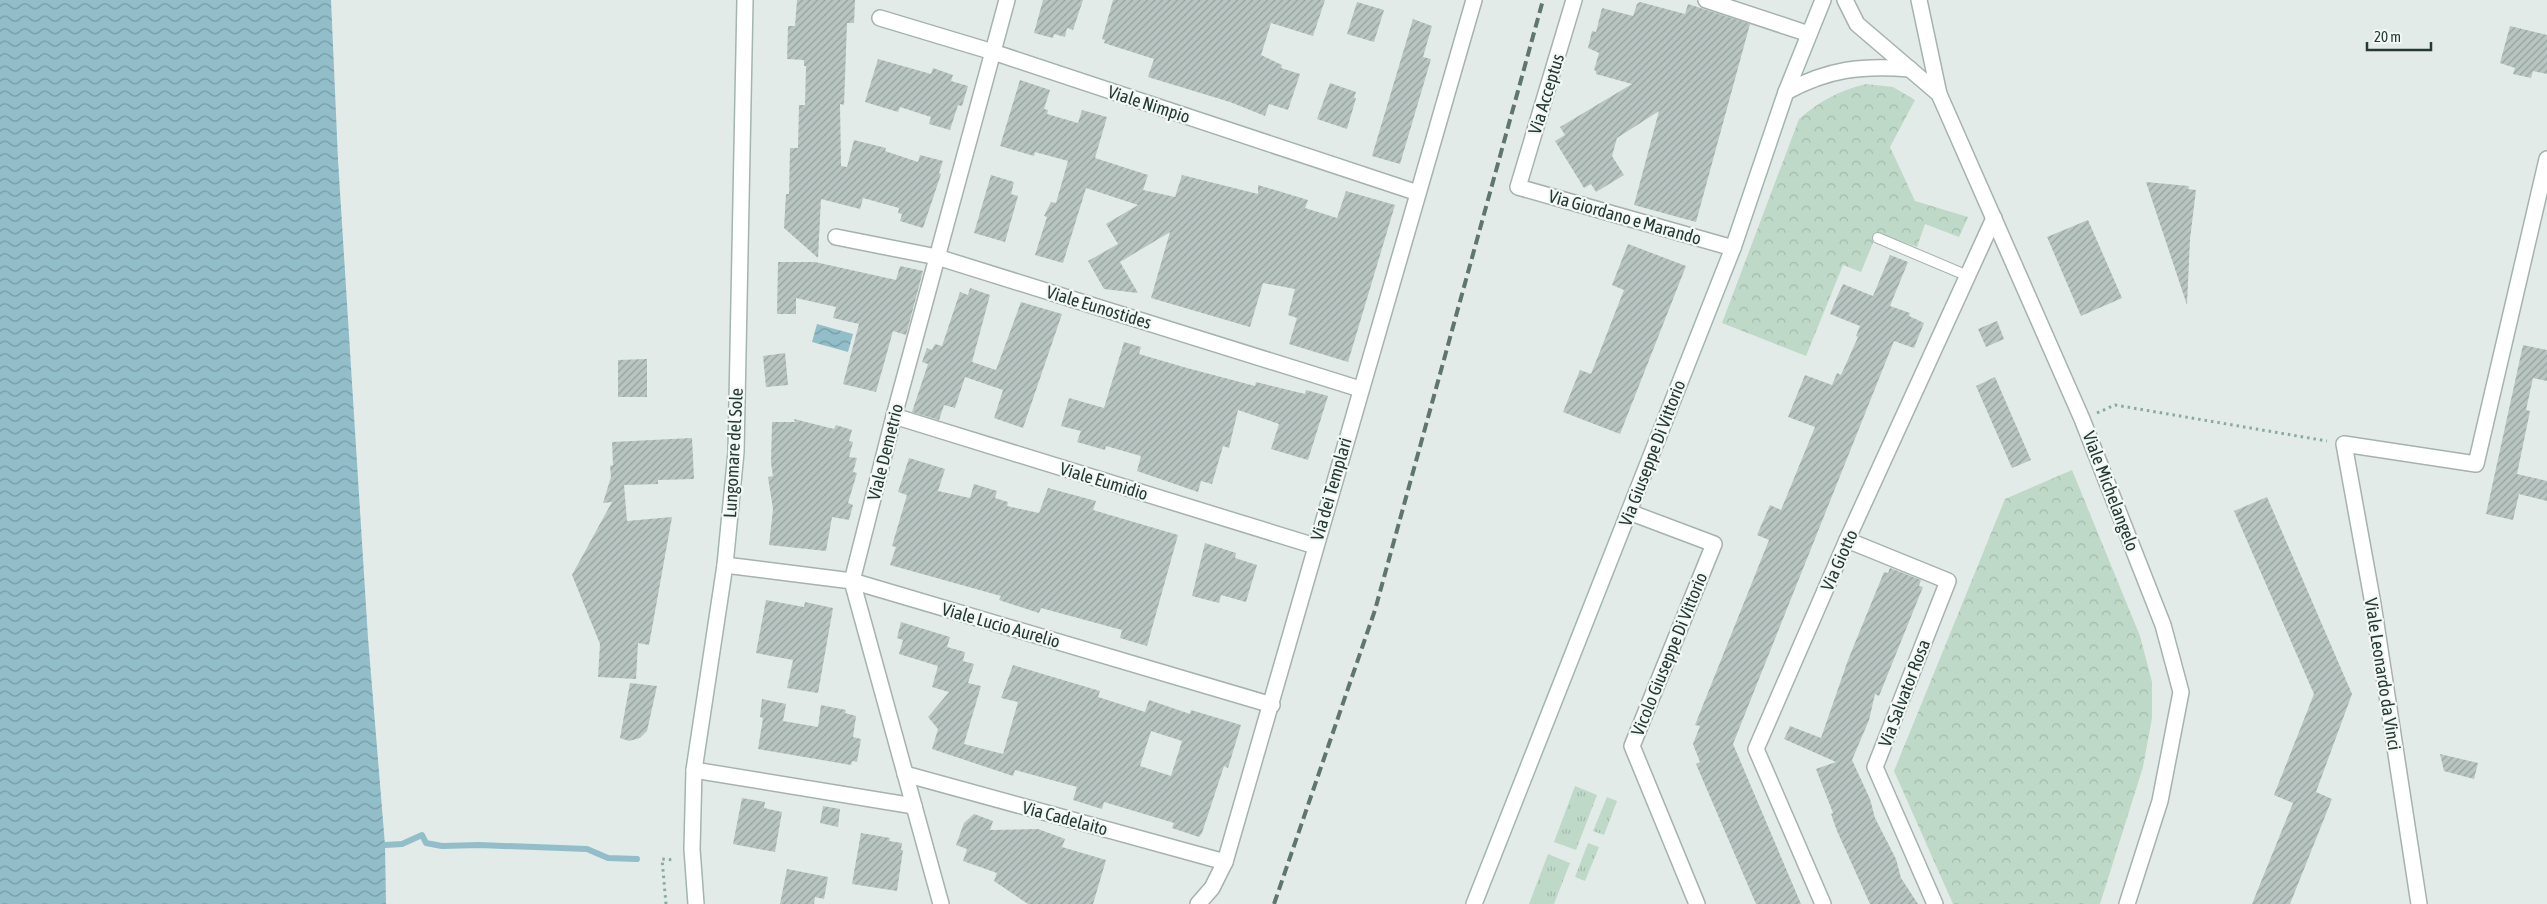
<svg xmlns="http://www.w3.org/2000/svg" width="2547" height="904" font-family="'Asap Condensed',sans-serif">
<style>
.grass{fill:url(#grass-tufts)}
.park{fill:url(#park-crowns)}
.water{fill:url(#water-waves)}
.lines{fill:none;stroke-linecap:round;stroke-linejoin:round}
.stream{stroke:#91bec9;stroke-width:6}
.building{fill:url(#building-hatch);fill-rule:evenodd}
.lane-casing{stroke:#a6b2af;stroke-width:12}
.street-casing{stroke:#a6b2af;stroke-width:18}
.secondary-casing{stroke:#a3b5af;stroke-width:18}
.path{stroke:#87aaa1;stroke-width:3;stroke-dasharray:2.5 4;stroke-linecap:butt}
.lane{stroke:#fff;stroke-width:10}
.street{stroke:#fff;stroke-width:15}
.secondary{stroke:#fff;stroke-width:15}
.rail{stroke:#5f7570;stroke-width:4;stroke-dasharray:10 5;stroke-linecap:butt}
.labels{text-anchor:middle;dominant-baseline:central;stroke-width:4.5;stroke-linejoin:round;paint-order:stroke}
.street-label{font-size:18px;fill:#253a35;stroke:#f3f8f5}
</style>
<defs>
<pattern id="grass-tufts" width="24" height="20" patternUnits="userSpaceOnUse" patternTransform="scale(1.25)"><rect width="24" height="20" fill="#bed9c7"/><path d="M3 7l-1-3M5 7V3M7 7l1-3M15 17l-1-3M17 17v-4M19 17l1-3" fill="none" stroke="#a3bbac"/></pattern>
<pattern id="park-crowns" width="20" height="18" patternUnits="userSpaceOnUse" patternTransform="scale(1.25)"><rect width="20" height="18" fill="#bed9c7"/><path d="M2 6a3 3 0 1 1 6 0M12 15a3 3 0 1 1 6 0" fill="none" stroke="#a3bbac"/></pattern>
<pattern id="water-waves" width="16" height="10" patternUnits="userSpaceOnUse" patternTransform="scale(1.25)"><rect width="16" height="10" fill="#91bec9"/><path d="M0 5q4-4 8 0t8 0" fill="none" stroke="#769ba4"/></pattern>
<pattern id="building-hatch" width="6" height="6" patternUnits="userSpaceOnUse" patternTransform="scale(1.25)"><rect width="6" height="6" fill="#b8c5c1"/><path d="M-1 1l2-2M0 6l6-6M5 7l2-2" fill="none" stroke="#95a19e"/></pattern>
</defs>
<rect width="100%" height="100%" fill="#e3ebe8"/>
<!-- grass -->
<g class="grass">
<polygon points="1575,786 1597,795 1576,850 1554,842"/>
<polygon points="1607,797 1617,801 1604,835 1593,831"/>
<polygon points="1588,843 1599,847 1585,881 1575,877"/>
<polygon points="1548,854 1570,863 1554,904 1529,904"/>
</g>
<!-- park -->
<g class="park">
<path d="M1866,84l27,3 22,13 -25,47 25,54 53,16 -9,20 -34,-13 -8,23 -40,-14 -16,39 -18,-7 -37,91 -84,-33 77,-204c21,-18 41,-29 67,-35z"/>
<polygon points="2072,470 2140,636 2152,682 2152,718 2143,767 2100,904 1953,904 1894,771 2005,499"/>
</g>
<!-- water -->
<g class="water">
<polygon points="0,0 331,0 338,160 368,638 385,845 386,904 0,904"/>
<polygon points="817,324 853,334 848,352 812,342"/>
</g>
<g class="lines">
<!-- stream -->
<polyline class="stream" points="385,845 402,844 422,835 426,843 442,846 479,845 587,849 608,858 637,859"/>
</g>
<!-- building -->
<g class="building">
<polygon points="797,0 855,0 854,23 847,23 844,105 840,104 841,166 847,167 854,140 886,148 885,151 918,162 920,155 943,161 939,173 941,174 923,228 900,221 902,214 898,213 899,208 863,198 860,209 821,199 818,258 784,228 786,194 789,194 790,148 798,148 799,105 805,105 806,66 804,66 804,60 787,59 788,26 795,26"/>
<polygon points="1043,0 1083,0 1073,30 1067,28 1065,37 1054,34 1053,38 1034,33"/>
<polygon points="1113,0 1325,0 1313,36 1271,23 1261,55 1282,65 1281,68 1300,74 1288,110 1269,104 1265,116 1230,102 1148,77 1154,59 1104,43 1105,40 1102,39"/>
<polygon points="1357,2 1384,10 1374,42 1347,34"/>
<polygon points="1640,2 1685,14 1688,4 1750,24 1696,222 1634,205 1659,111 1617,138 1612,156 1624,175 1596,192 1591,184 1584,188 1555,141 1565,135 1560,127 1632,84 1596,74 1596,71 1594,70 1599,53 1588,48 1592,31 1596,32 1602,8 1633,16 1637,4"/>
<polygon points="1413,19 1432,26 1423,57 1431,59 1400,164 1372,156"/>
<polygon points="2510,26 2547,35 2547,74 2533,71 2531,78 2513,74 2515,68 2500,63"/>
<polygon points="878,59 931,74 933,68 953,75 951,81 968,86 962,106 958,105 950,130 929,124 931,117 900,107 898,112 865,102"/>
<polygon points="1020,80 1050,90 1044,109 1048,110 1047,114 1078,123 1082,110 1107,117 1095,158 1148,175 1143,190 1175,197 1182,175 1258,194 1258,185 1308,200 1305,208 1337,218 1346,191 1395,205 1348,362 1289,344 1297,318 1288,315 1295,289 1263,283 1250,327 1151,298 1170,232 1120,262 1138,293 1104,289 1088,261 1118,244 1106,224 1138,205 1086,188 1063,263 1035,255 1047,217 1044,216 1051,202 1056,203 1068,161 1035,152 1034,156 1000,146"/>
<polygon points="1330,83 1356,92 1354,98 1356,98 1347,129 1317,119"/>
<polygon points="991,175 1014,182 1011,194 1018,196 1005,242 974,233"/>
<polygon points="2146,182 2189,186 2188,189 2196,190 2190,239 2187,305"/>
<polygon points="2088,220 2122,298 2081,316 2047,237"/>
<polygon points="1628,244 1686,266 1620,434 1563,412 1580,370 1591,374 1624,290 1612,285"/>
<polygon points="1890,255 1908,262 1890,306 1910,313 1909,316 1924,323 1914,348 1894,341 1733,744 1801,904 1756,904 1696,764 1700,762 1693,744 1700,726 1695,725 1769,540 1757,535 1770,505 1781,510 1815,427 1788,417 1805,375 1832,385 1837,373 1841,375 1858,337 1856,336 1860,326 1830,314 1837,297 1843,284 1873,296"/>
<polygon points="778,262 815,262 896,280 900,266 923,271 906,335 893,331 876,392 843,384 859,324 833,318 836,307 796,298 796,314 777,314"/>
<polygon points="970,288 990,295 972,362 996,370 1021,302 1062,314 1023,428 994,418 1003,390 965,377 955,408 944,405 939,420 912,412 928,364 922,362 927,348 932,350 935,344 942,346 960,292 968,295"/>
<polygon points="1997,321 2004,339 1986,347 1978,329"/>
<polygon points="1124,342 1141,347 1139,354 1187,368 1255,386 1256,382 1305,394 1306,390 1328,396 1308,460 1271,449 1279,424 1238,410 1229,448 1223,446 1212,484 1201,481 1198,492 1137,471 1141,456 1106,446 1105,450 1077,442 1081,431 1061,426 1069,398 1104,408"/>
<polygon points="2523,345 2547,350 2547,381 2533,378 2526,410 2530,411 2517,474 2547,481 2547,501 2519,494 2513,520 2486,514"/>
<polygon points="785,353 788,385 766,387 763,356"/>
<polygon points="647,359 647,397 618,397 618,360"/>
<polygon points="1995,377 2031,460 2012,468 1976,386"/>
<polygon points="794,419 834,429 836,425 852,430 849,441 853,442 849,457 857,458 853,472 857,473 848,503 853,505 849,520 832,517 826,551 769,545 773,509 768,477 773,476 771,463 772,422 795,422"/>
<polygon points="692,438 694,479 658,480 658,484 624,485 627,521 672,517 649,645 638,643 636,679 598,677 600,644 572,575 612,502 603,503 611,477 610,466 613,465 612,442"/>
<polygon points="909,458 945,469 938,491 970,498 974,484 997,491 995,498 1008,502 1007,506 1039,513 1048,488 1096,501 1093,510 1178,535 1147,646 1120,638 1122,630 1041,608 1039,613 999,600 1001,596 890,565 896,547 892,546 907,495 898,492"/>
<polygon points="2267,497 2352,694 2316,792 2332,799 2290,904 2252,904 2293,803 2274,795 2314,694 2234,511"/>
<polygon points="1205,543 1236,553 1235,558 1257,565 1246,602 1221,595 1219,603 1192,596"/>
<polygon points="1890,568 1921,580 1919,586 1923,587 1879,696 1875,694 1869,720 1852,760 1870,799 1875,818 1896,859 1901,878 1918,904 1870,904 1837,831 1831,814 1833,813 1816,769 1836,762 1784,739 1790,726 1821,738 1848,660 1884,572 1888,573"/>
<polygon points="766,600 804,607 805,602 833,608 818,693 787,688 793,660 756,653"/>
<path d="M901,622l49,15 -3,10 18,5 -2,9 11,3 -6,19 13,3 -17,58 39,10 15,-52 -17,-4 12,-33 87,26 -2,6 47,15 4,-12 41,14 1,-4 50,15 -13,43 -4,-2 -22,67 -3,4 -27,-9 2,-5 -3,-1 -67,-20 -2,7 -29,-9 4,-13 -62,-17 -2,6 -81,-27 6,-20 -10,-12 21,-25 -17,-5 6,-21 -39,-12 4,-14 -6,-2zM1151,731l31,10 -11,35 -31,-10z"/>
<polygon points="630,683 657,686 647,731 640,738 629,741 620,738"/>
<polygon points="762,699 786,704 783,721 818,727 821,705 846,710 845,713 856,716 853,737 861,739 857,762 852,761 851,765 758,749 763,718 760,717"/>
<polygon points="2440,754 2478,763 2474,779 2444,771"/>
<polygon points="742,798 765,802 764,808 782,812 775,852 733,844"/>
<polygon points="823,806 840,809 838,827 820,823"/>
<polygon points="974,814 993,821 990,830 1038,829 1065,839 1062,847 1106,860 1093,904 1028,904 994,881 997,873 963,861 967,849 956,845 964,823"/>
<polygon points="861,833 890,838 889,841 902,843 901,850 903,850 897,891 852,884"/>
<polygon points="787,869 828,877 824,899 815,897 814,904 780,904"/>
</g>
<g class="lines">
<!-- lane casing -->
<g class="lane-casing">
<polyline id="lane" points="1878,238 1968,276"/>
</g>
<!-- street casing -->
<g class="street-casing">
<g id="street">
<polyline points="1574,0 1518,187 1733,248"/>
<polyline points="1706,0 1809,34"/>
<polyline points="1845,0 1857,24 1939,94"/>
<polyline points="1919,0 1939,94 2082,419 2163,625 2181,692 2160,801 2127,904"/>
<polyline points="880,18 993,52 1418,193"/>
<path d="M1786,92c42,-23 76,-27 124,-23"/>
<polyline points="836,237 937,257 1360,389"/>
<polyline points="894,416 1315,546"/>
<polyline points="1629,512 1714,544 1632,746 1697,904"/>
<polyline points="1847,540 1948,581 1875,767 1935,904"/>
<polyline points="725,565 852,581 1272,705"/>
<polyline points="694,770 914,806"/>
<polyline points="905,774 1225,862"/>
<polyline points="941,904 852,581 894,416 1007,0"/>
<polyline points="1198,904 1212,888 1225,862 1474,0"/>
<polyline points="1823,904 1756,749 1847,540 1994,218"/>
<polyline points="2419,904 2373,604 2344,444 2476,464 2547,159"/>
</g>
</g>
<!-- secondary casing -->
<g class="secondary-casing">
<g id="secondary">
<polyline points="696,904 692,849 694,770 725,565 736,452 745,0"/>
<polyline points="1474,904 1733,248 1786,92 1823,0"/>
</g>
</g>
<!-- path -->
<g class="path">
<polyline points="2097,413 2115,405 2327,441"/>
<polyline points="666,904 662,859 675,860"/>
</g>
<!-- lane -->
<use href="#lane" class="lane"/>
<!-- street -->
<use href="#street" class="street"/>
<!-- secondary -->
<use href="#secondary" class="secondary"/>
<!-- rail -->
<polyline class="rail" points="1274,904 1375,610 1543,0"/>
</g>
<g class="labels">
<!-- street labels -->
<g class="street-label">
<text transform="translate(1546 94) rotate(-73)">Via Acceptus</text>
<text transform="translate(1149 104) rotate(18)">Viale Nimpio</text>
<text transform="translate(1625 217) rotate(16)">Via Giordano e Marando</text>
<text transform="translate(1099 307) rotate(17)">Viale Eunostides</text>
<text transform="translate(885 452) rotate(-76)">Viale Demetrio</text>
<text transform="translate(733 453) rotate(-87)">Lungomare del Sole</text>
<text transform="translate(1652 453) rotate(-69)">Via Giuseppe Di Vittorio</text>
<text transform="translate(1104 481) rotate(17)">Viale Eumidio</text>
<text transform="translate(1331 489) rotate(-74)">Via dei Templari</text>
<text transform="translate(2111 491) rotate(69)">Viale Michelangelo</text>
<text transform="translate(1839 560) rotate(-66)">Via Giotto</text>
<text transform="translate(1001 625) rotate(16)">Viale Lucio Aurelio</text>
<text transform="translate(1669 654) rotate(-68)">Vicolo Giuseppe Di Vittorio</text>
<text transform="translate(2383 674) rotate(81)">Viale Leonardo da Vinci</text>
<text transform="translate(1904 693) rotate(-69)">Via Salvator Rosa</text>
<text transform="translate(1065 818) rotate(15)">Via Cadelaito</text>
</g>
</g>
<!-- scale -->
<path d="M2367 42v8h64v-8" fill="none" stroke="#253a35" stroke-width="2.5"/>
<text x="2374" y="42" font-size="15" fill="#253a35" stroke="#f3f8f5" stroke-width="4" paint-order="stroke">20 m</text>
</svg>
